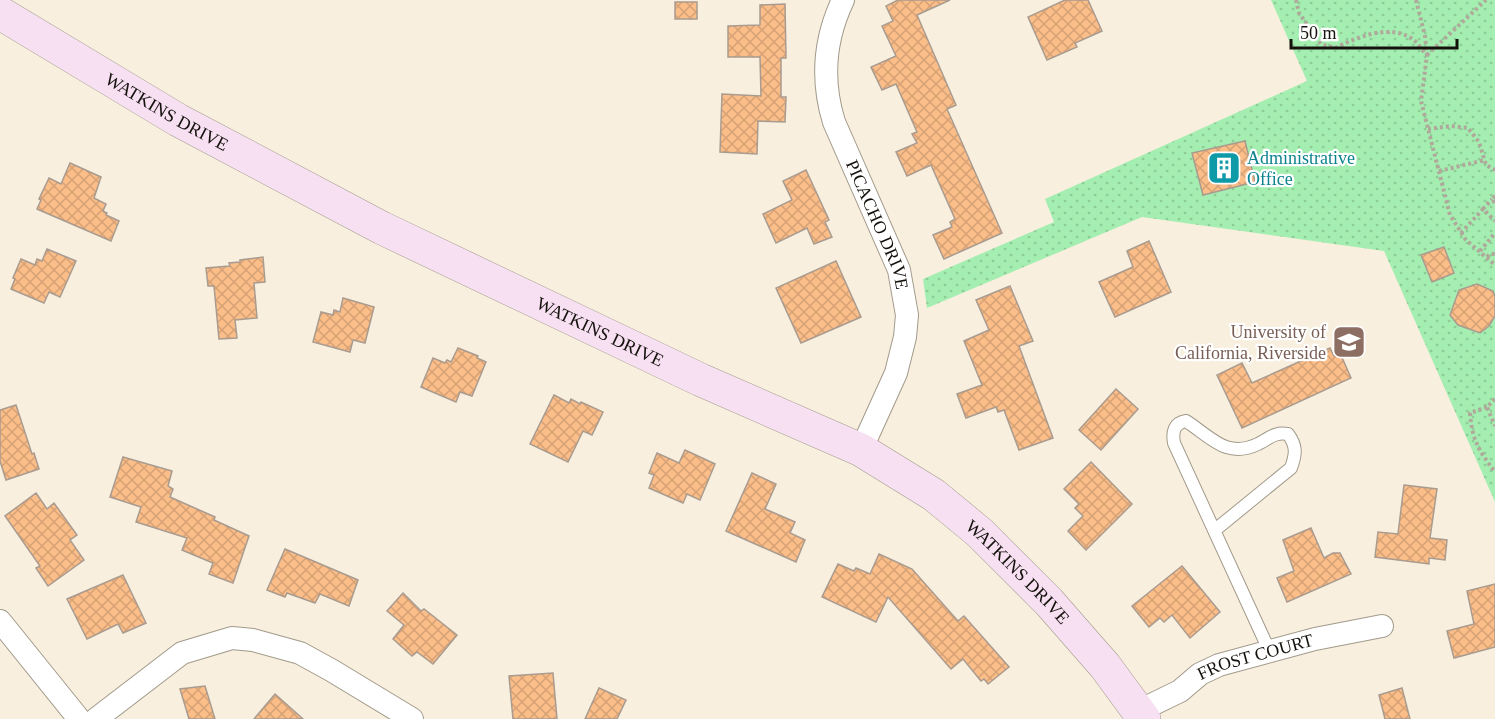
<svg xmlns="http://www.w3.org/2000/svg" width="1495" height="719" font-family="'Times New Roman',serif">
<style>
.park{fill:url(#park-dots)}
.building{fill:url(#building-cross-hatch);stroke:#a99b8f;stroke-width:1.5}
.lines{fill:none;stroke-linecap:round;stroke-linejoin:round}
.lane-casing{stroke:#a29a8b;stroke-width:14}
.street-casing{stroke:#a29a8b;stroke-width:24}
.secondary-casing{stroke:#a29a8b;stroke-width:34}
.path{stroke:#afa89b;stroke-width:4;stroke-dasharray:3 3;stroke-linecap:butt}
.lane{stroke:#fff;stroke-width:12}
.street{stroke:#fff;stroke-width:22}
.secondary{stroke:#f6e0f2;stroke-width:33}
.labels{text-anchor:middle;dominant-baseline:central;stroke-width:4.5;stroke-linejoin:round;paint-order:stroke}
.street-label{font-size:18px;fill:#15120d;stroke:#fff}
.culture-label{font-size:18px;fill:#0d838f;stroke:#fff;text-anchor:start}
.education-label{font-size:18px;fill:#785e54;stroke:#fff;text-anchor:end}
</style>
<defs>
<pattern id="park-dots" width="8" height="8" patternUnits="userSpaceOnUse" patternTransform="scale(1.5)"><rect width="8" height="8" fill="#a5eeb1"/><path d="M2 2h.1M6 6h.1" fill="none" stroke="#8dcb97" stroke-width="1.8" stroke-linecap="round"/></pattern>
<pattern id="building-cross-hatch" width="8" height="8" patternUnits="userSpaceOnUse" patternTransform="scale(1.5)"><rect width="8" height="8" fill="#fbbe89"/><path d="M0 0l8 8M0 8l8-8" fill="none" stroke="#d6a275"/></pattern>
</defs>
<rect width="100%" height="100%" fill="#f8efde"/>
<!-- park -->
<polygon class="park" points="1271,0 1495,0 1495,502 1384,251 1142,217 927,308 923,279 1054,222 1045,199 1307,81"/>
<!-- building -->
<g class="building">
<polygon points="898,0 950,0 917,15 956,105 947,109 1002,233 944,259 933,235 952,227 950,222 955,219 931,165 907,176 896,152 917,143 912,134 917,132 896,84 882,90 871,67 896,56 882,26 893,21 886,6"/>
<polygon points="1065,0 1088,0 1102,31 1075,43 1077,47 1047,60 1028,17"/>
<rect x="675" y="2" width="22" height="17"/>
<polygon points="785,4 786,58 781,58 781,97 786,97 785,122 758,121 757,154 720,152 722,94 761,96 760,57 728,57 728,26 760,25 760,5"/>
<polygon points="1245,141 1255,182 1203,195 1192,153"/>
<polygon points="70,163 101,177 94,198 106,204 103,211 107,213 106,215 119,221 111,241 37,209 41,200 39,199 49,178 61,184"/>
<polygon points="806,170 829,220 825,222 832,237 814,244 807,228 776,243 763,214 792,200 783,181"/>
<polygon points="1149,241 1171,292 1115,317 1099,282 1133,267 1127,251"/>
<polygon points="1444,247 1454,273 1432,282 1421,255"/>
<polygon points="47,249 76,261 60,297 49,292 44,303 11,289 15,279 13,278 21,259 35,265 37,259 42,261"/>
<polygon points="263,257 265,282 254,283 257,318 235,320 237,338 219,339 214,286 208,286 206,268 230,266 229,263 240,262 240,260"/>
<polygon points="836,261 861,317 801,343 776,288"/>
<polygon points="1477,284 1493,291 1495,296 1495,316 1489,326 1480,333 1458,325 1450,315 1459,290"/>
<polygon points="1010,286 1033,341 1019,346 1053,438 1019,450 1004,410 998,412 996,407 966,418 957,394 982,385 964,341 989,330 976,300"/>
<polygon points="343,298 374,307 365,343 353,340 350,352 313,342 321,312 333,315 334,310 340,312"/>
<polygon points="458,348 478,356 477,358 486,362 472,396 460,392 456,402 421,387 433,358 445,363 447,360 451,362"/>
<polygon points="1330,348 1334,356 1340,353 1351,378 1242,428 1217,375 1242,363 1252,383"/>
<polygon points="1116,389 1138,409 1101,450 1079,430"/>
<polygon points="554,395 569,403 571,399 580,404 581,402 603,412 592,435 583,431 568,462 530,444"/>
<polygon points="16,405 32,454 34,453 39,469 6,480 0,461 0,410"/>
<polygon points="685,450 715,464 700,500 687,494 683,503 649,488 654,475 649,473 657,453 679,463"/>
<polygon points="123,457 172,471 168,486 173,489 170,497 215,517 214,520 249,536 233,583 209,574 213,563 182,550 187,538 136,522 141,507 110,497"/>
<polygon points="1091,462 1132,504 1086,550 1068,531 1083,516 1075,508 1079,504 1064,489"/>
<polygon points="752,473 776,484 765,509 795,522 790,533 805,540 796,562 726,531"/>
<polygon points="1404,485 1437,489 1430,538 1447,540 1445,560 1429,558 1429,564 1375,557 1378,532 1398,534"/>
<polygon points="36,493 47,509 54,503 77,535 70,540 84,560 48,586 36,568 40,566 5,516"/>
<polygon points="1311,528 1324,558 1333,553 1340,553 1351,574 1287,602 1277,578 1294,571 1283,540"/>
<polygon points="285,549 358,580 349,606 320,594 315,603 287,593 285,597 267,590"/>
<polygon points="879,554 912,569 958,621 964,616 1009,667 988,684 984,679 981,681 963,659 951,669 888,597 876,622 822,597 838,564 854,571 856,568 870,574"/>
<polygon points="1182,566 1220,612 1190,638 1172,615 1164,622 1160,618 1149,627 1132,606"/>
<polygon points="123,575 146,623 123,633 118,624 87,639 67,599"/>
<polygon points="1495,584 1495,647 1454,658 1447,631 1474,624 1467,591"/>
<polygon points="403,593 421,611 424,609 457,635 433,664 417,652 412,656 393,639 404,625 387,611"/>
<polygon points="553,673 557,719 513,719 509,676"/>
<polygon points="205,686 215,719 189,719 180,689"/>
<polygon points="599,688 626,700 617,719 585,719"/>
<polygon points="1402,688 1410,719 1385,719 1379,695"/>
<polygon points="275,694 303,719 254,719"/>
</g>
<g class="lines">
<!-- lane casing -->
<g class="lane-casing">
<path id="lane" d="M1215,530l76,-62c5,-14 6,-22 -3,-34 -14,-2 -18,4 -30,10 -32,15 -47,-7 -72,-23 -12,2 -14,11 -12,22l95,207"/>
</g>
<!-- street casing -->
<g class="street-casing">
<g id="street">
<path id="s1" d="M843,0c-19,40 -22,80 -9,122l65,148 8,45 -2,22 -9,36 -35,77"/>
<polyline points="0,621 79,719"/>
<path id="s2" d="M1139,711l41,-20 20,-17 19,-9 96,-26 67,-13"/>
<polyline points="96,719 182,653 232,638 253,640 300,653 331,670 412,719"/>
</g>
</g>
<!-- secondary casing -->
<g class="secondary-casing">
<g id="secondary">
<path id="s3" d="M0,13l178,107 204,108 319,152 160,70 73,45 46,38 69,69 56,64 39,53"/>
</g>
</g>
<!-- path -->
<g class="path">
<path d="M1296,0l3,13 22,31 14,4c23,-11 57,-26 80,-7 4,4 8,10 12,14l-6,46 29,114 16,25 29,25"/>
<polyline points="1416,0 1425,36 1427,55"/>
<polyline points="1427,55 1486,0"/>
<polyline points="1428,129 1451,126 1468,128 1479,142 1486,165 1495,170"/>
<polyline points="1439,171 1485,160"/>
<polyline points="1495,196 1492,199 1495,203"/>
<polyline points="1483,209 1492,199"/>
<polyline points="1461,233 1483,209 1495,221"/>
<polyline points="1480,251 1495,233"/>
<polyline points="1487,257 1490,254 1495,254"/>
<polyline points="1495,399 1487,407 1495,426"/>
<path d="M1487,407l-17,6c2,27 9,38 25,59"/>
</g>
<!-- lane -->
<use href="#lane" class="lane"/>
<!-- street -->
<use href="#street" class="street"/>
<!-- secondary -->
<use href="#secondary" class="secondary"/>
</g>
<!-- icons -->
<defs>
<g id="building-square" transform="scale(1.725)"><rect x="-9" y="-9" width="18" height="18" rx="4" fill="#0f9aa8" stroke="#fff"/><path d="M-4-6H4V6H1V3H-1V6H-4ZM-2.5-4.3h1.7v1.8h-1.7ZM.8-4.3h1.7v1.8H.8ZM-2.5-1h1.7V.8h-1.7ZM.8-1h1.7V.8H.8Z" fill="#fff"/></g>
<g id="university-square" transform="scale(1.725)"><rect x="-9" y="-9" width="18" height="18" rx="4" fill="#8d6e63" stroke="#fff"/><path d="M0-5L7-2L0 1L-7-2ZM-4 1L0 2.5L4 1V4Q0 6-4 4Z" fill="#fff"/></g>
</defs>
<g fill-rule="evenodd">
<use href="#building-square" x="1224" y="168"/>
<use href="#university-square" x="1349" y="342"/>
</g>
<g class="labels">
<!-- street labels -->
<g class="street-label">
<text stroke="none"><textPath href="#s3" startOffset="194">WATKINS DRIVE</textPath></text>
<text stroke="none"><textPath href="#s1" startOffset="237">PICACHO DRIVE</textPath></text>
<text stroke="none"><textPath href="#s3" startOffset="680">WATKINS DRIVE</textPath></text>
<text stroke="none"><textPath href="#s3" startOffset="1166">WATKINS DRIVE</textPath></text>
<text stroke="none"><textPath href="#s2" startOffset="130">FROST COURT</textPath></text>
</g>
<!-- culture labels -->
<g class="culture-label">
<text x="1247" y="158">Administrative<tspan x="1247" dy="21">Office</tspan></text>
</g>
<!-- education labels -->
<g class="education-label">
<text x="1326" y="332">University of<tspan x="1326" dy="21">California, Riverside</tspan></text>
</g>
</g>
<!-- scale -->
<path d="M1291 39v9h166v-9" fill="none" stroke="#15120d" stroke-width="3"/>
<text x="1300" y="39" font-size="18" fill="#15120d" stroke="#ffffff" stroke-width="4.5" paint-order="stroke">50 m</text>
</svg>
